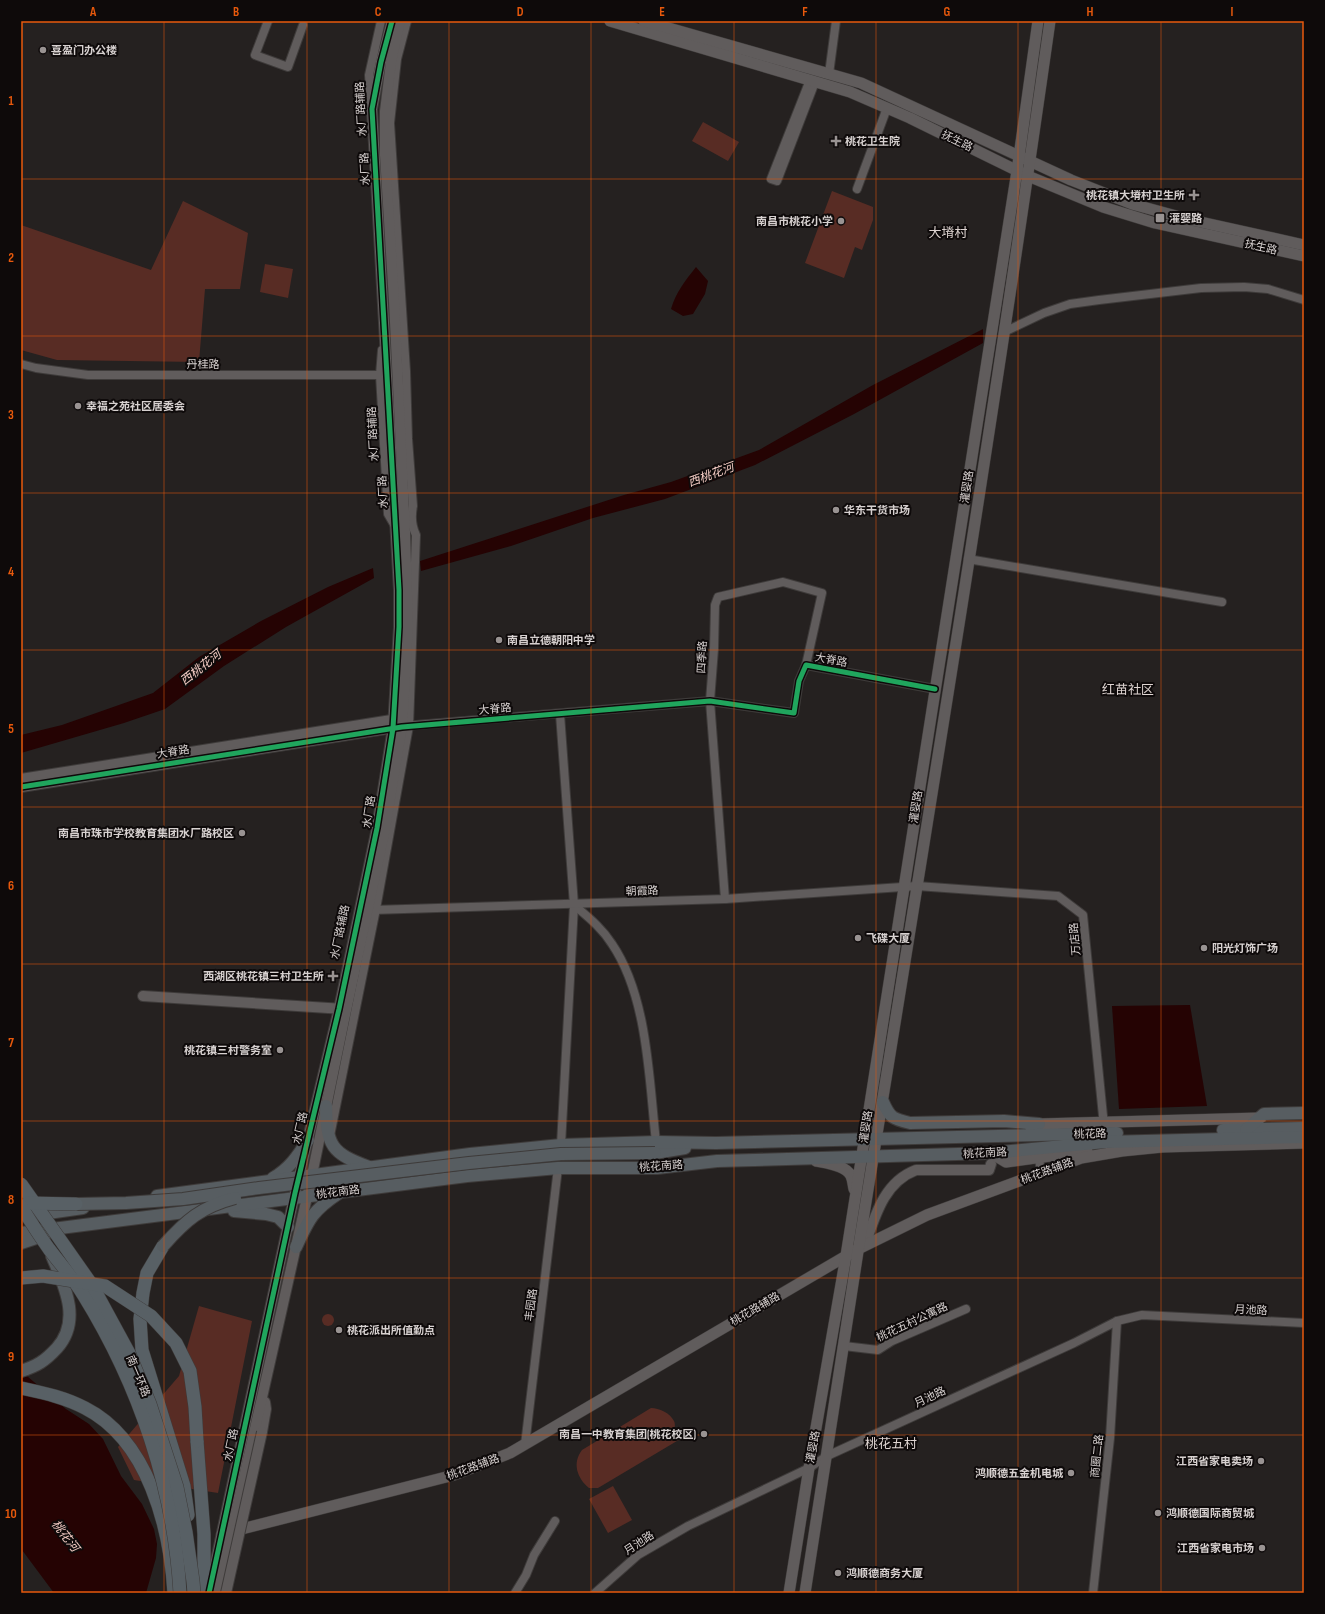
<svg xmlns="http://www.w3.org/2000/svg" width="1325" height="1614" font-family="'Sofia Sans Condensed','Noto Sans SC',sans-serif">
<style>
.green{fill:#582c24}
.water{fill:#250303}
.lines{fill:none;stroke-linecap:round;stroke-linejoin:round}
.minor-casing{stroke:#3e3b3a;stroke-width:10}
.tertiary-casing{stroke:#3e3b3a;stroke-width:12}
.secondary-casing{stroke:#3e3b3a;stroke-width:12}
.primary-casing{stroke:#3e3b3a;stroke-width:14}
.trunk-casing{stroke:#3e3b3a;stroke-width:14}
.minor{stroke:#605c5c;stroke-width:8}
.tertiary{stroke:#605c5c;stroke-width:10}
.secondary{stroke:#605c5c;stroke-width:11}
.primary{stroke:#575d61;stroke-width:12}
.trunk{stroke:#586065;stroke-width:13}
.tertiary-bridge-casing{stroke:#3e3b3a;stroke-width:12;stroke-linecap:butt}
.primary-bridge-casing{stroke:#3e3b3a;stroke-width:14;stroke-linecap:butt}
.trunk-bridge-casing{stroke:#3e3b3a;stroke-width:14;stroke-linecap:butt}
.tertiary-bridge{stroke:#605c5c;stroke-width:10}
.primary-bridge{stroke:#575d61;stroke-width:12}
.trunk-bridge{stroke:#586065;stroke-width:13}
.cycleway-casing{stroke:#0e0a0a;stroke-width:8}
.cycleway{stroke:#20a55d;stroke-width:5}
.grid{fill:none;stroke:#e8590c;stroke-width:1;stroke-opacity:0.55}
.poi-dot{fill:#999392;stroke:#0e0a0a;stroke-width:1.5}
.labels{text-anchor:middle;dominant-baseline:central;stroke-width:4;stroke-linejoin:round;paint-order:stroke}
.poi-label{font-size:11px;font-weight:bold;fill:#d7d1d0;stroke:#0e0a0a;text-anchor:start}
.street-label{font-size:11px;fill:#d7d1d0;stroke:#0e0a0a}
.water-label{font-size:12px;font-style:italic;fill:#f3ccc4;stroke:#0e0a0a}
.quarter-label{font-size:13px;fill:#dfd5d2;stroke:#0e0a0a}
.neatline{fill:none;stroke:#e8590c;stroke-width:1.5}
.grid-label{font-size:13px;text-anchor:middle;font-weight:bold;fill:#e8590c}
</style>
<rect width="100%" height="100%" fill="#252120"/>
<!-- green -->
<g class="green">
<polygon points="703,122 739,142 728,161 692,141"/>
<polygon points="832,191 873,207 873,220 862,250 855,247 844,278 805,263"/>
<polygon points="183,201 248,233 240,289 205,289 199,362 57,360 21,350 21,225 151,270"/>
<polygon points="265,264 293,269 288,298 260,292"/>
<polygon points="199,1306 252,1321 218,1493 134,1480 118,1447 179,1376"/>
<circle cx="328" cy="1320" r="6"/>
<path d="M651,1408c8,0 19,5 23,13 2,4 0,9 0,13l9,-4 4,5 -89,53h-9c-12,-10 -17,-25 -7,-38z"/>
<polygon points="613,1486 632,1520 608,1533 589,1499"/>
</g>
<!-- water -->
<g class="water">
<path d="M696,267l12,14 -3,13 -12,20 -10,2 -12,-7c5,-17 14,-28 25,-42z"/>
<polygon points="983,329 983,343 854,414 755,465 665,499 593,518 511,546 421,571 420,561 624,495 671,482 759,450 873,385"/>
<polygon points="373,568 374,578 286,627 224,666 165,709 124,723 21,753 21,735 62,725 153,693 199,657 261,621 328,587"/>
<polygon points="1190,1005 1207,1106 1119,1109 1112,1006"/>
<polygon points="21,1371 66,1409 89,1424 103,1439 121,1476 142,1504 154,1529 157,1544 156,1558 146,1593 54,1593 22,1550"/>
</g>
<g class="lines">
<!-- minor casing -->
<g class="minor-casing">
<g id="minor">
<polyline points="268,21 255,55 288,67 303,25"/>
<polyline points="829,74 836,21"/>
<polyline points="810,80 771,179 777,181 815,82"/>
<polyline points="371,103 369,75 381,21"/>
<polyline points="857,189 887,108"/>
<polyline points="1004,332 1044,313 1070,304 1099,300 1201,288 1244,287 1268,289 1304,300"/>
<polyline points="382,350 380,375 388,514 395,526"/>
<polyline points="21,364 36,368 88,375 387,375"/>
<polyline points="968,559 1222,602"/>
<polyline points="560,714 574,905 561,1145"/>
<polyline points="404,726 710,701 794,713 799,681 806,665 935,689"/>
<polyline points="725,899 710,701 714,649 715,605 718,597 783,582 822,593 806,665"/>
<path d="M574,905c14,12 28,23 38,39 36,53 37,136 44,198"/>
<polyline points="372,910 725,899 917,886 1058,896 1083,915 1104,1126"/>
<path d="M331,1131l45,-222 33,-183 7,-191c-5,-10 -5,-19 -3,-29l-5,-67 -2,-68 -16,-248 7,-64 10,-38"/>
<polyline points="1039,1158 1041,1173"/>
<polyline points="844,1346 878,1350 892,1341 966,1309"/>
<polyline points="525,1445 558,1168"/>
<polyline points="515,1593 526,1575 534,1555 555,1521"/>
<polyline points="595,1593 638,1555 688,1526 809,1468 827,1456 1074,1343 1117,1321 1142,1315 1304,1323"/>
<polyline points="1093,1593 1110,1438 1117,1321"/>
</g>
</g>
<!-- tertiary casing -->
<g class="tertiary-casing">
<g id="tertiary">
<polyline points="21,779 398,719"/>
<polyline points="21,787 398,727"/>
<polyline points="143,996 344,1009"/>
<path d="M865,1245c10,-29 19,-63 51,-75h73l2,-6"/>
<polyline points="262,1432 266,1409 265,1402"/>
<polyline points="209,1593 295,1193 339,1009 377,828 393,728 399,627 399,590 372,109 381,62 392,21"/>
<polyline points="218,1593 312,1175 344,1020 385,829 402,727 408,626 405,532 394,301 385,155 385,111 391,62 400,21"/>
</g>
</g>
<!-- secondary casing -->
<g class="secondary-casing">
<g id="secondary">
<polyline points="610,21 850,92 910,118 1028,176 1103,207 1155,223 1304,256"/>
<polyline points="644,21 861,83 1071,180 1132,204 1187,219 1304,245"/>
<polyline points="1031,1128 1039,1124 1260,1118"/>
<polyline points="991,1153 1006,1162 1087,1151"/>
<path d="M816,1161c10,2 30,4 35,15 2,4 2,9 3,13"/>
<polyline points="222,1534 454,1475 510,1453 858,1249 927,1215 1081,1158 1122,1151 1162,1147 1304,1143"/>
<polyline points="789,1593 809,1468 846,1256 1017,171 1038,21"/>
<path d="M805,1593c19,-116 35,-232 54,-348 66,-407 133,-815 191,-1224"/>
</g>
</g>
<!-- primary casing -->
<g class="primary-casing">
<g id="primary">
<path d="M883,1102c7,16 10,17 27,21l94,-2 35,3"/>
<path d="M326,1106c1,40 5,47 43,61"/>
<polyline points="1223,1130 1304,1128"/>
<polyline points="1246,1130 1264,1114 1304,1113"/>
<polyline points="655,1153 685,1148"/>
<path d="M273,1178c16,-9 25,-22 35,-38"/>
<polyline points="157,1196 470,1154 561,1145 656,1142 716,1143 1117,1133"/>
<polyline points="234,1211 266,1214 278,1217 288,1227"/>
<polyline points="34,1215 83,1208"/>
<polyline points="21,1233 467,1176 558,1168 657,1168 717,1161 991,1153 1105,1142 1304,1137"/>
<polyline points="21,1243 45,1235"/>
<path d="M296,1247c13,-28 16,-36 43,-54"/>
<path d="M21,1371c16,-5 24,-10 36,-23 25,-28 7,-63 -5,-92"/>
</g>
</g>
<!-- trunk casing -->
<g class="trunk-casing">
<g id="trunk">
<polyline points="163,1246 147,1273 143,1293 140,1319 142,1350 184,1486 188,1515"/>
<path d="M21,1388c23,5 43,9 64,20 63,32 85,119 89,185"/>
<polyline points="197,1441 204,1534 204,1593"/>
</g>
</g>
<!-- minor -->
<use href="#minor" class="minor"/>
<!-- tertiary -->
<use href="#tertiary" class="tertiary"/>
<!-- secondary -->
<use href="#secondary" class="secondary"/>
<!-- primary -->
<use href="#primary" class="primary"/>
<!-- trunk -->
<use href="#trunk" class="trunk"/>
<!-- tertiary-bridge casing -->
<g class="tertiary-bridge-casing">
<polyline id="tertiary-bridge" points="226,1593 262,1432"/>
</g>
<!-- primary-bridge casing -->
<g class="primary-bridge-casing">
<g id="primary-bridge">
<polyline points="76,1204 126,1203 183,1199 259,1188 469,1163 561,1154 655,1153"/>
<path d="M163,1246c23,-26 38,-39 72,-48"/>
</g>
</g>
<!-- trunk-bridge casing -->
<g class="trunk-bridge-casing">
<g id="trunk-bridge">
<polyline points="21,1184 92,1285 129,1353 150,1404 177,1487 186,1532 193,1581 194,1593"/>
<polyline points="28,1203 76,1204"/>
<path d="M21,1206c9,15 18,29 28,43 12,16 25,30 35,47 55,89 90,192 96,297"/>
<polyline points="21,1278 43,1276 105,1286 151,1316 176,1343 190,1371 195,1407 197,1441"/>
</g>
</g>
<!-- tertiary-bridge -->
<use href="#tertiary-bridge" class="tertiary-bridge"/>
<!-- primary-bridge -->
<use href="#primary-bridge" class="primary-bridge"/>
<!-- trunk-bridge -->
<use href="#trunk-bridge" class="trunk-bridge"/>
<!-- cycleway casing -->
<g class="cycleway-casing">
<g id="cycleway">
<polyline points="21,787 402,727 710,701 794,713 799,681 806,665 935,689"/>
<polyline points="209,1593 295,1193 339,1009 377,828 393,728 399,627 399,590 372,109 381,62 392,21"/>
</g>
</g>
<!-- cycleway -->
<use href="#cycleway" class="cycleway"/>
</g>
<!-- grid -->
<path class="grid" d="M164,21v1572M307,21v1572M449,21v1572M591,21v1572M734,21v1572M876,21v1572M1018,21v1572M1161,21v1572M21,179h1283M21,336h1283M21,493h1283M21,650h1283M21,807h1283M21,964h1283M21,1121h1283M21,1278h1283M21,1435h1283"/>
<!-- markers -->
<g class="poi-dot">
<circle cx="43" cy="50" r="4"/>
<path d="M834 135h4v4h4v4h-4v4h-4v-4h-4v-4h4z"/>
<path d="M1192 189h4v4h4v4h-4v4h-4v-4h-4v-4h4z"/>
<rect x="1155" y="213" width="10" height="10" rx="2"/>
<circle cx="841" cy="221" r="4"/>
<circle cx="78" cy="406" r="4"/>
<circle cx="836" cy="510" r="4"/>
<circle cx="499" cy="640" r="4"/>
<circle cx="242" cy="833" r="4"/>
<circle cx="858" cy="938" r="4"/>
<circle cx="1204" cy="948" r="4"/>
<path d="M331 970h4v4h4v4h-4v4h-4v-4h-4v-4h4z"/>
<circle cx="280" cy="1050" r="4"/>
<circle cx="339" cy="1330" r="4"/>
<circle cx="704" cy="1434" r="4"/>
<circle cx="1261" cy="1461" r="4"/>
<circle cx="1071" cy="1473" r="4"/>
<circle cx="1158" cy="1513" r="4"/>
<circle cx="1262" cy="1548" r="4"/>
<circle cx="838" cy="1573" r="4"/>
</g>
<g class="labels">
<!-- poi labels -->
<g class="poi-label">
<text x="51" y="50">喜盈门办公楼</text>
<text x="845" y="141">桃花卫生院</text>
<text x="1185" y="195" text-anchor="end">桃花镇大塉村卫生所</text>
<text x="1169" y="218">灌婴路</text>
<text x="833" y="221" text-anchor="end">南昌市桃花小学</text>
<text x="86" y="406">幸福之苑社区居委会</text>
<text x="844" y="510">华东干货市场</text>
<text x="507" y="640">南昌立德朝阳中学</text>
<text x="234" y="833" text-anchor="end">南昌市珠市学校教育集团水厂路校区</text>
<text x="866" y="938">飞碟大厦</text>
<text x="1212" y="948">阳光灯饰广场</text>
<text x="324" y="976" text-anchor="end">西湖区桃花镇三村卫生所</text>
<text x="272" y="1050" text-anchor="end">桃花镇三村警务室</text>
<text x="347" y="1330">桃花派出所值勤点</text>
<text x="696" y="1434" text-anchor="end">南昌一中教育集团(桃花校区)</text>
<text x="1253" y="1461" text-anchor="end">江西省家电卖场</text>
<text x="1063" y="1473" text-anchor="end">鸿顺德五金机电城</text>
<text x="1166" y="1513">鸿顺德国际商贸城</text>
<text x="1254" y="1548" text-anchor="end">江西省家电市场</text>
<text x="846" y="1573">鸿顺德商务大厦</text>
</g>
<!-- street labels -->
<g class="street-label">
<text transform="translate(361 109) rotate(-93)">水厂路辅路</text>
<text transform="translate(957 141) rotate(26)">抚生路</text>
<text transform="translate(365 169) rotate(-93)">水厂路</text>
<text transform="translate(1261 247) rotate(13)">抚生路</text>
<text x="203" y="364">丹桂路</text>
<text transform="translate(373 434) rotate(-93)">水厂路辅路</text>
<text transform="translate(967 487) rotate(-81)">灌婴路</text>
<text transform="translate(383 492) rotate(-93)">水厂路</text>
<text transform="translate(702 657) rotate(-87)">四季路</text>
<text transform="translate(831 660) rotate(10)">大脊路</text>
<text transform="translate(495 709) rotate(-5)">大脊路</text>
<text transform="translate(173 752) rotate(-9)">大脊路</text>
<text transform="translate(916 807) rotate(-81)">灌婴路</text>
<text transform="translate(369 812) rotate(-81)">水厂路</text>
<text transform="translate(642 891) rotate(-2)">朝霞路</text>
<text transform="translate(340 932) rotate(-78)">水厂路辅路</text>
<text transform="translate(1075 939) rotate(-95)">万店路</text>
<text transform="translate(866 1127) rotate(-81)">灌婴路</text>
<text transform="translate(300 1128) rotate(-77)">水厂路</text>
<text transform="translate(1090 1134) rotate(-2)">桃花路</text>
<text transform="translate(985 1153) rotate(-3)">桃花南路</text>
<text transform="translate(661 1166) rotate(-4)">桃花南路</text>
<text transform="translate(1047 1171) rotate(-20)">桃花路辅路</text>
<text transform="translate(338 1192) rotate(-7)">桃花南路</text>
<text transform="translate(531 1305) rotate(-83)">丰园路</text>
<text transform="translate(755 1309) rotate(-30)">桃花路辅路</text>
<text transform="translate(1251 1310) rotate(3)">月池路</text>
<text transform="translate(912 1322) rotate(-25)">桃花五村公寓路</text>
<text transform="translate(138 1376) rotate(67)">南一环路</text>
<text transform="translate(930 1397) rotate(-25)">月池路</text>
<text transform="translate(231 1445) rotate(-78)">水厂路</text>
<text transform="translate(813 1447) rotate(-80)">灌婴路</text>
<text transform="translate(1097 1456) rotate(-84)">商圈二路</text>
<text transform="translate(473 1467) rotate(-20)">桃花路辅路</text>
<text transform="translate(639 1543) rotate(-33)">月池路</text>
</g>
<!-- water labels -->
<g class="water-label">
<text transform="translate(711 475) rotate(-20)">西桃花河</text>
<text transform="translate(201 668) rotate(-38)">西桃花河</text>
<text transform="translate(65 1536) rotate(52)">桃花河</text>
</g>
<!-- quarter labels -->
<g class="quarter-label">
<text x="948" y="233">大塉村</text>
<text x="1128" y="690">红苗社区</text>
<text x="891" y="1444">桃花五村</text>
</g>
</g>
<!-- border -->
<rect width="1325" height="1614" fill="none" stroke="#0e0a0a" stroke-width="44"/>
<rect x="22" y="22" width="1281" height="1570" class="neatline"/>
<g class="grid-label">
<text x="93" y="16">A</text>
<text x="236" y="16">B</text>
<text x="378" y="16">C</text>
<text x="520" y="16">D</text>
<text x="662" y="16">E</text>
<text x="805" y="16">F</text>
<text x="947" y="16">G</text>
<text x="1090" y="16">H</text>
<text x="1232" y="16">I</text>
<text x="11" y="105">1</text>
<text x="11" y="262">2</text>
<text x="11" y="419">3</text>
<text x="11" y="576">4</text>
<text x="11" y="733">5</text>
<text x="11" y="890">6</text>
<text x="11" y="1047">7</text>
<text x="11" y="1204">8</text>
<text x="11" y="1361">9</text>
<text x="11" y="1518">10</text>
</g>
</svg>
